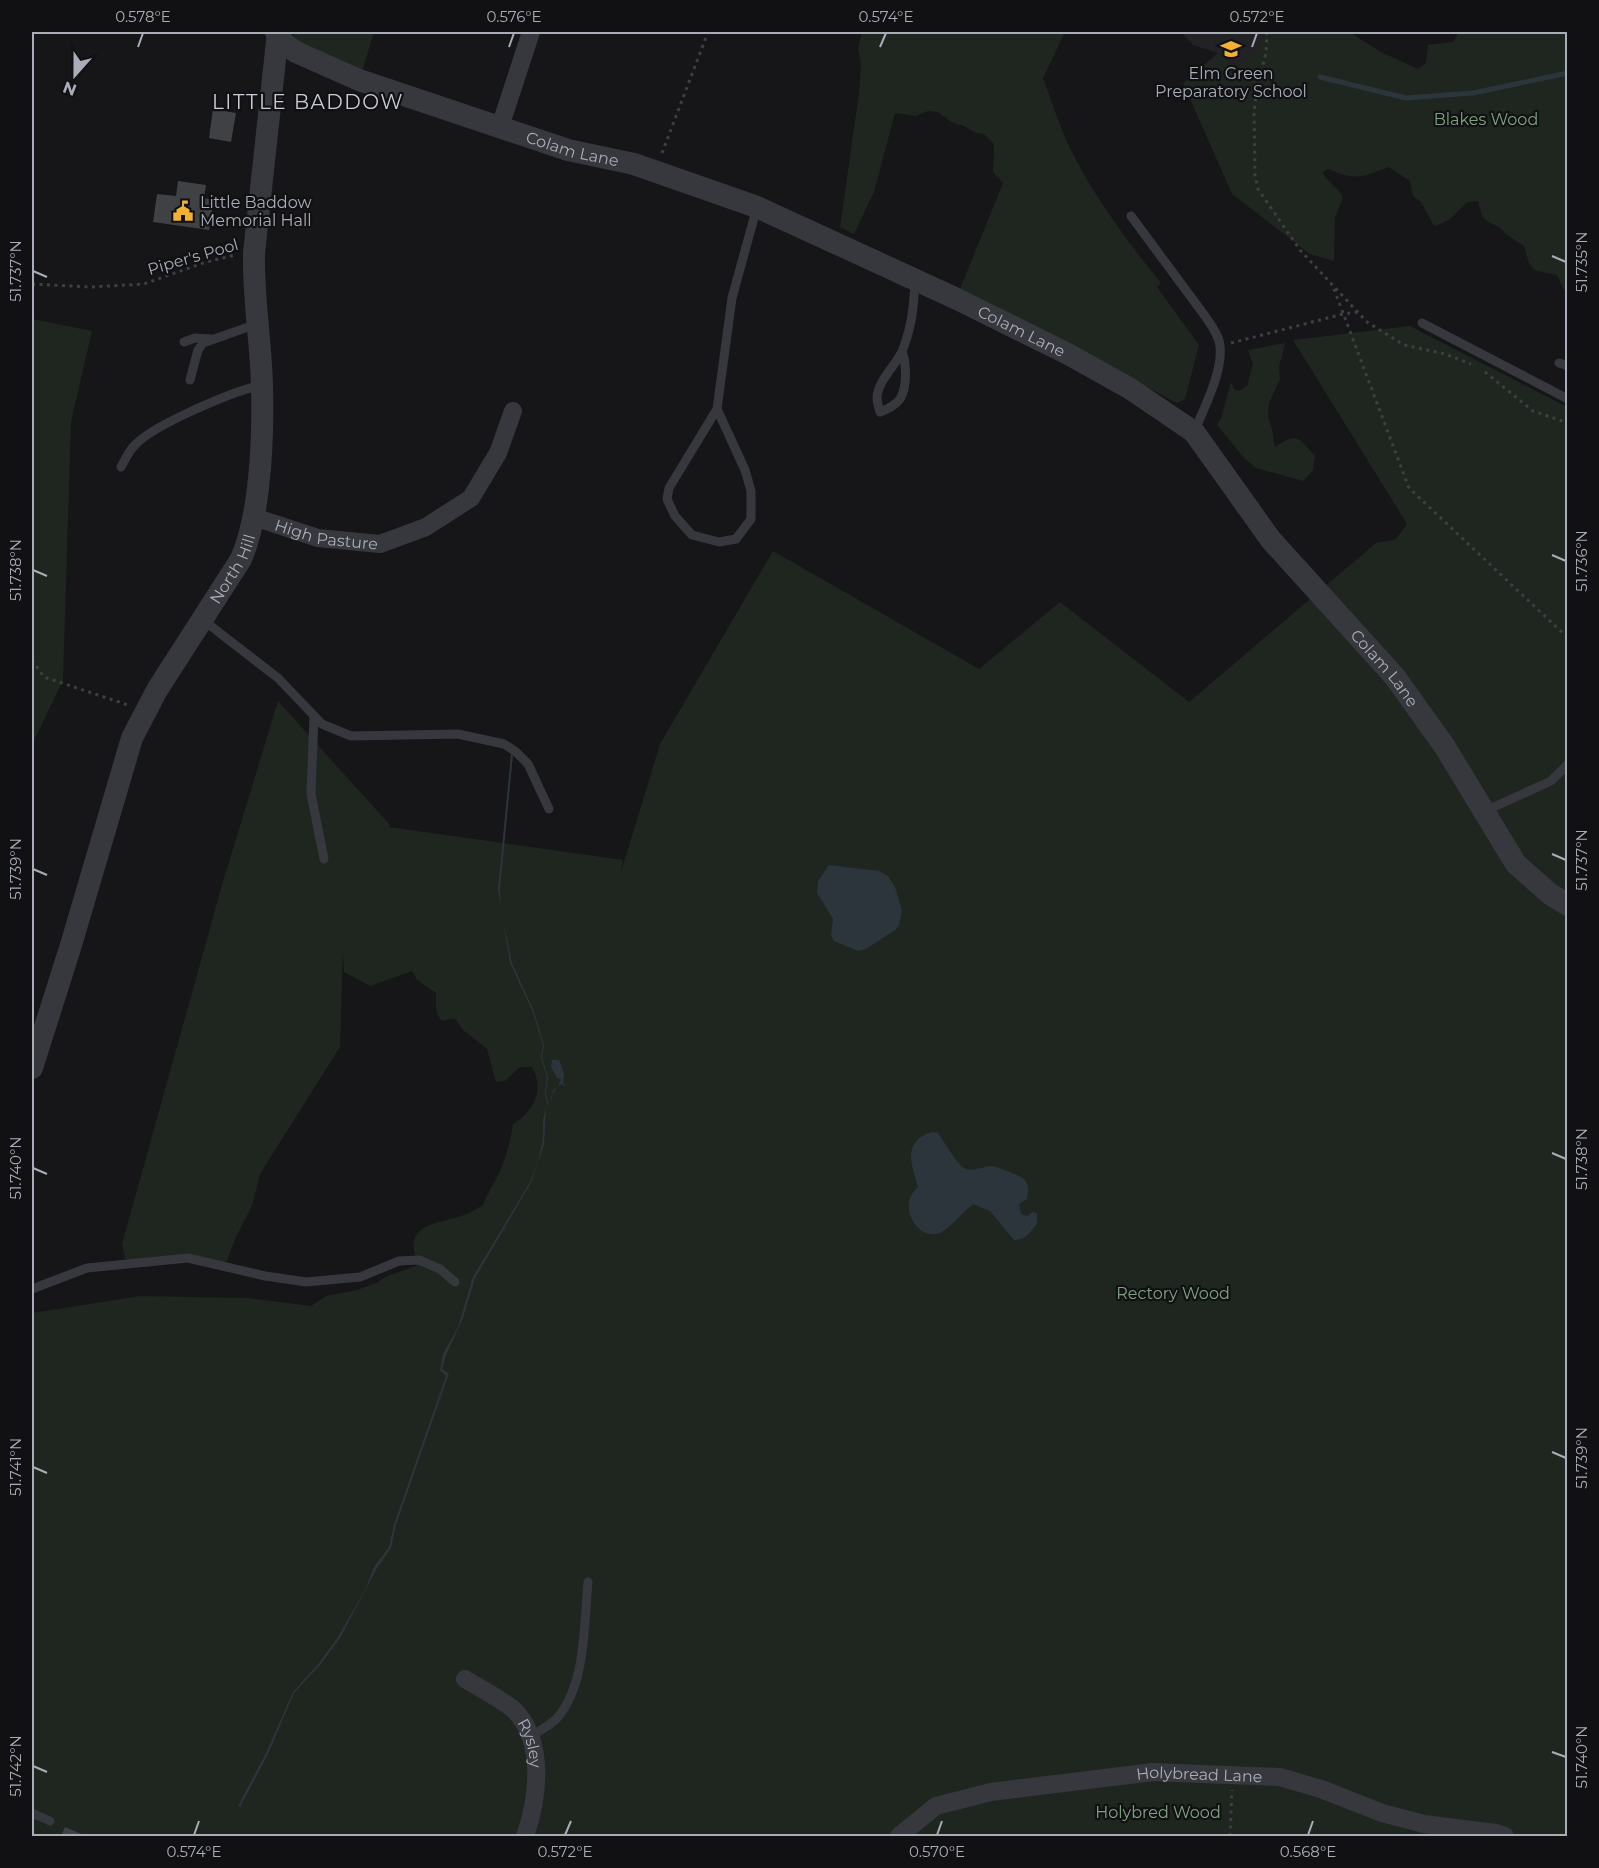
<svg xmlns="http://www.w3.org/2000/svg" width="1599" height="1868" font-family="Montserrat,sans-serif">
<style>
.built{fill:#222225}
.green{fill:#1e261f}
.water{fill:#2c353c}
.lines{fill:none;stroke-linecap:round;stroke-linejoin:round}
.stream{stroke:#2c353c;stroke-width:5}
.building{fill:#404145}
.path{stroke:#3d3f44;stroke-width:3;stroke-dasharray:3 4.5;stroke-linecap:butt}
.service{stroke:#37383d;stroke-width:9}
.minor{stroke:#37383d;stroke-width:18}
.tertiary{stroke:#37383d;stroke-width:22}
.ticks{fill:none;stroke:#a8adb8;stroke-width:2}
.labels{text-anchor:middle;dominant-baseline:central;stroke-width:4.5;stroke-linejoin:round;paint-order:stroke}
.poi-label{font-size:16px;fill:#a8adb8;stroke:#111113}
.park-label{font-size:16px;fill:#7fa381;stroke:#111113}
.street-label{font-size:16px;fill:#a8adb8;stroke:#111113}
.quarter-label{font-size:20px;letter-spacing:1.5px;fill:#c9ccd4;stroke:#111113}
.neatline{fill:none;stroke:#a8adb8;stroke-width:2}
.ticks-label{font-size:15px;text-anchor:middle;fill:#a8adb8}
</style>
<rect width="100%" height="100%" fill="#161618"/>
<!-- built -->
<polygon class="built" points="1181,32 1267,32 1260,41 1255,56 1236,67 1218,53 1193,45"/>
<!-- green -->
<g class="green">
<path d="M292,32h82l-12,39c-22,-9 -59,-16 -70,-39z"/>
<path d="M862,32h203l-22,46c9,23 16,48 27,70 24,49 57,93 91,135l-4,4 42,58 -14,54 -8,4 -217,-114 43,-106 -10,-11 1,-28 -10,-10 -8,-1 -12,-7 -13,-4 -13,-10 -10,-1 -12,5 -21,-3 -21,79 -20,42 -14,-7 19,-134 2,-30 -3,-14z"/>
<path d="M1267,32h82l32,20 37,17 8,-6 2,-18 25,-3 6,-10h108v261l-4,-5 -6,-13 -23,-5 -5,-7 -5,-17 -17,-11 -8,-8 -12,-6 -5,-5 -4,-15 -11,1 -17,17 -14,7 -3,-2 -12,-22 -8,-6 -3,-15 -21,-14c-27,10 -33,14 -61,2l-5,3c3,10 15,14 20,26l-8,20 -1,43 -24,-7 -78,-60 -49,-111 35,-30 18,14 18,-11 6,-15z"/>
<polygon points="32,319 92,331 71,422 63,680 32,745"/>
<path d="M1410,326l157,81v1429h-1535v-523l108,-17 108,2 63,8 15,-10 31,-6 19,-7 11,-7 29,-10 2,-4c-17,-37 18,-38 43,-46 7,-2 15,-7 22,-11 2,-7 5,-10 8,-17 12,-20 19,-42 22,-64 21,-13 32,-34 19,-57h-12l-15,14 -9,1 -9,-33 -24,-19 -7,-10 -5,-1 -8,2c-9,-6 -7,-18 -7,-28l-19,-13 -5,-9 -42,15 -26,-14 -1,-20 -3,95 -80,127 -8,32 -15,29 -11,28 -46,-6 -54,6 -4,-19 100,-359 56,-184 112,124 -1,2 234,33 -2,12 39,-128 113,-193 206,118 81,-67 129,100 187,-159 20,-4 11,-15 -114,-184z"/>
<path d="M1285,343l-6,24 1,12 -11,24 -1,14 4,12 3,18c23,-15 22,-11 40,9l-2,14 -10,11 -47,-13 -12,-10 -27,-33 4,-7 10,-36 3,7 5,2 8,-5 6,-22 -5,-14z"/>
</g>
<!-- water -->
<g class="water">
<polygon points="511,754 513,754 500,889 501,910 512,963 533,1009 544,1045 542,1058 548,1077 546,1092 548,1102 552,1098 553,1090 558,1087 561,1079 557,1078 551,1067 552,1060 559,1060 564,1074 563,1084 567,1085 564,1086 561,1084 555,1090 546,1107 544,1145 531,1183 475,1278 463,1318 446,1355 442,1369 449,1374 448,1376 396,1525 391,1548 377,1568 340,1638 320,1665 294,1693 268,1754 240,1807 238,1806 266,1753 293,1692 319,1663 338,1637 366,1588 374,1567 389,1547 394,1524 446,1376 440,1370 443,1354 458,1327 473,1277 530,1182 538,1162 543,1139 543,1120 547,1103 545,1093 547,1077 541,1058 543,1045 532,1010 510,963 498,889"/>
<polygon points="829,865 879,871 888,876 895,887 902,911 899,925 895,930 866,949 858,951 834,941 831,935 833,919 817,893 818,881"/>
<path d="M933,1132l5,1c5,7 19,31 26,35 8,5 19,-2 28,-2 4,0 8,3 13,4 15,7 27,7 22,29l-8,5 2,10 6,2 6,-4 4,1v11c-7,8 -11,16 -23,16l-24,-29 -17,-7c-9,7 -27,29 -37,30 -20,3 -34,-25 -24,-40 2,-3 4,-5 6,-7 -7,-23 -16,-47 15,-55z"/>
</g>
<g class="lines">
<!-- stream -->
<polyline class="stream" points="1320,77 1406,98 1473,93 1568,73"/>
</g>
<!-- building -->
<g class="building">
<polygon points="213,109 236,113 231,142 209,138"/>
<polygon points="178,181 206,185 204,198 214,200 209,230 153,222 157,194 176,196"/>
<polygon points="65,1827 86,1836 61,1836"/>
</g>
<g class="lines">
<!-- path -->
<g class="path">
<polyline points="1267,32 1266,53 1258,83 1254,111 1255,176 1258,189 1300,250 1367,322 1404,345 1445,354 1471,364"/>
<polyline points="662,153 708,32"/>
<polyline points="32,284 91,287 144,284 206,262 235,255"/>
<polyline points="1334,289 1409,488 1568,638"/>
<polyline points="1231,343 1343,314 1358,312"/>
<polyline points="1485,372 1533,411 1568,423"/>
<polyline points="32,660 44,677 128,705"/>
<polyline points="1230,1836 1232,1790"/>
</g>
<!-- service -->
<g class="service">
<path d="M1131,216l74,100c6,9 14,19 15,30 3,26 -16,62 -26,86"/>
<polyline points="1422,323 1568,399"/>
<polyline points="184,342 195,338 211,339"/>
<path d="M902,352c5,12 5,36 -2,47 -5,7 -13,10 -20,13 -1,-4 -3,-9 -3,-14 0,-17 20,-33 26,-49 9,-23 11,-45 12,-69"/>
<polyline points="1559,363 1568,366"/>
<polyline points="190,380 198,350 203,343 257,324"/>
<polyline points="717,409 669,488 667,499 675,516 692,535 719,542 736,539 751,519 751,491 745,470 717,409 732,298 757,207"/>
<path d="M121,467c4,-7 8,-17 15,-23 18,-19 99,-54 126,-59"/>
<polyline points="203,620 278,678 322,724 351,736 458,734 504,744 515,751 528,764 549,809"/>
<polyline points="314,716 311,794 324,859"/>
<polyline points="1485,811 1551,781 1568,764"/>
<polyline points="32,1289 87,1268 188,1258 265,1276 306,1282 360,1277 399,1261 419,1260 440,1269 455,1282"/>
<path d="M530,1737c9,-6 21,-12 27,-19 29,-33 27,-94 31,-136"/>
<polyline points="32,1813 50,1821"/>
</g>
<!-- minor -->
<g class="minor">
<polyline points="500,127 531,32"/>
<path id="s1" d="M254,517l64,21 62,6 46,-17 45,-29 27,-45 15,-42"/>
<path id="s2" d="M465,1679c11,7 43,24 51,33 29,32 22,87 9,124"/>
<path id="s3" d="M899,1836l37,-30 55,-14 162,-20 127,5 41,12 61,24 42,11 72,9 9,3"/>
</g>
<!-- tertiary -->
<g class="tertiary">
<path id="s4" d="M276,32l9,12 11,8 63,28 209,70 66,14 123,43 200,92 111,55 61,34 65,44 77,108 124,137 50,70 71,117 34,30 18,11"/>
<path id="s5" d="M32,1068l39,-123 61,-207 25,-48 84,-131c10,-23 14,-46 17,-71 4,-34 5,-68 4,-102 -1,-44 -9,-88 -8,-133l24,-221"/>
</g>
</g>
<!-- ticks -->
<path class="ticks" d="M138,47l5,-14M509,47l5,-14M880,47l6,-14M1252,47l5,-14M1552,256l14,6M33,271l14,6M1552,555l14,6M33,570l14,6M1552,854l14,6M33,869l14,6M1552,1153l14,6M33,1168l14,6M1552,1452l14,6M33,1467l14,6M1552,1752l14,5M33,1766l14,6M194,1835l5,-14M565,1835l6,-14M937,1835l5,-14M1308,1835l5,-14"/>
<!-- icons -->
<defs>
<g id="school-bare" transform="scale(1.62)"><path d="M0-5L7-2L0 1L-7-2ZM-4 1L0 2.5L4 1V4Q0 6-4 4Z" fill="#f2b134" stroke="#111113" stroke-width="2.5" paint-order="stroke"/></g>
<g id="civic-bare" transform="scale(1.62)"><path d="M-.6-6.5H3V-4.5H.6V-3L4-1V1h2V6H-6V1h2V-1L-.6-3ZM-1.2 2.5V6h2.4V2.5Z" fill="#f2b134" stroke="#111113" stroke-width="2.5" paint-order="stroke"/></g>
</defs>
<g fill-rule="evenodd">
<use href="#school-bare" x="1231" y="49"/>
<use href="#civic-bare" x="183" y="211"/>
</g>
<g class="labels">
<!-- poi labels -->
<g class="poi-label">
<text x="1231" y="73">Elm Green<tspan x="1231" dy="18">Preparatory School</tspan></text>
<text x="200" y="202" text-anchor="start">Little Baddow<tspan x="200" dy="18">Memorial Hall</tspan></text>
</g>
<!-- park labels -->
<g class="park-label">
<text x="1486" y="119">Blakes Wood</text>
<text x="1173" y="1293">Rectory Wood</text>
<text x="1158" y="1812">Holybred Wood</text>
</g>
<!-- street labels -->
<g class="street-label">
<text stroke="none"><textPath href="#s4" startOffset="322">Colam Lane</textPath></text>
<text transform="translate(193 257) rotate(-16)">Piper's Pool</text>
<text stroke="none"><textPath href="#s4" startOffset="808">Colam Lane</textPath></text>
<text stroke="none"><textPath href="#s1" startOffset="75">High Pasture</textPath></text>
<text stroke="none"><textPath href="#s5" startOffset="542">North Hill</textPath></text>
<text stroke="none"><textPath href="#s4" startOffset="1312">Colam Lane</textPath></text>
<text stroke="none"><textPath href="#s2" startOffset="96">Rysley</textPath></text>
<text stroke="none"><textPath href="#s3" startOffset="314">Holybread Lane</textPath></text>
</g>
<!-- quarter labels -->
<g class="quarter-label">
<text x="308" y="102">LITTLE BADDOW</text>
</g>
</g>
<!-- border -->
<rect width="1599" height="1868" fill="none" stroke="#111113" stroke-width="66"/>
<!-- north arrow -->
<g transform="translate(75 75) rotate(201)" stroke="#111113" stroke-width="4.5" paint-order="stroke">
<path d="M0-4.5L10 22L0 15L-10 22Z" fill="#a8adb8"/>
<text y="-9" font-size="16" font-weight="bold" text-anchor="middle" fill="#a8adb8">N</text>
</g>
<rect x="33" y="33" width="1533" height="1802" class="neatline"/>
<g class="ticks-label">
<text x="143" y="22">0.578°E</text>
<text x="514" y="22">0.576°E</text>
<text x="886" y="22">0.574°E</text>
<text x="1257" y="22">0.572°E</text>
<text transform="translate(1582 262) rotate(-90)" y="5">51.735°N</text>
<text transform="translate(16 271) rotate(-90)" y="5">51.737°N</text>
<text transform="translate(1582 561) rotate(-90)" y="5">51.736°N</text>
<text transform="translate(16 570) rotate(-90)" y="5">51.738°N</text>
<text transform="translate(1582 860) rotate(-90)" y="5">51.737°N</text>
<text transform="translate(16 869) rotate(-90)" y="5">51.739°N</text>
<text transform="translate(1582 1159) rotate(-90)" y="5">51.738°N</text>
<text transform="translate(16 1168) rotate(-90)" y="5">51.740°N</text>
<text transform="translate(1582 1458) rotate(-90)" y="5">51.739°N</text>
<text transform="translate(16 1467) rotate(-90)" y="5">51.741°N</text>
<text transform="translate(1582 1757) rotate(-90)" y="5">51.740°N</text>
<text transform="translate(16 1766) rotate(-90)" y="5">51.742°N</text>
<text x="194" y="1857">0.574°E</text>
<text x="565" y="1857">0.572°E</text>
<text x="937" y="1857">0.570°E</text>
<text x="1308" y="1857">0.568°E</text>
</g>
</svg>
